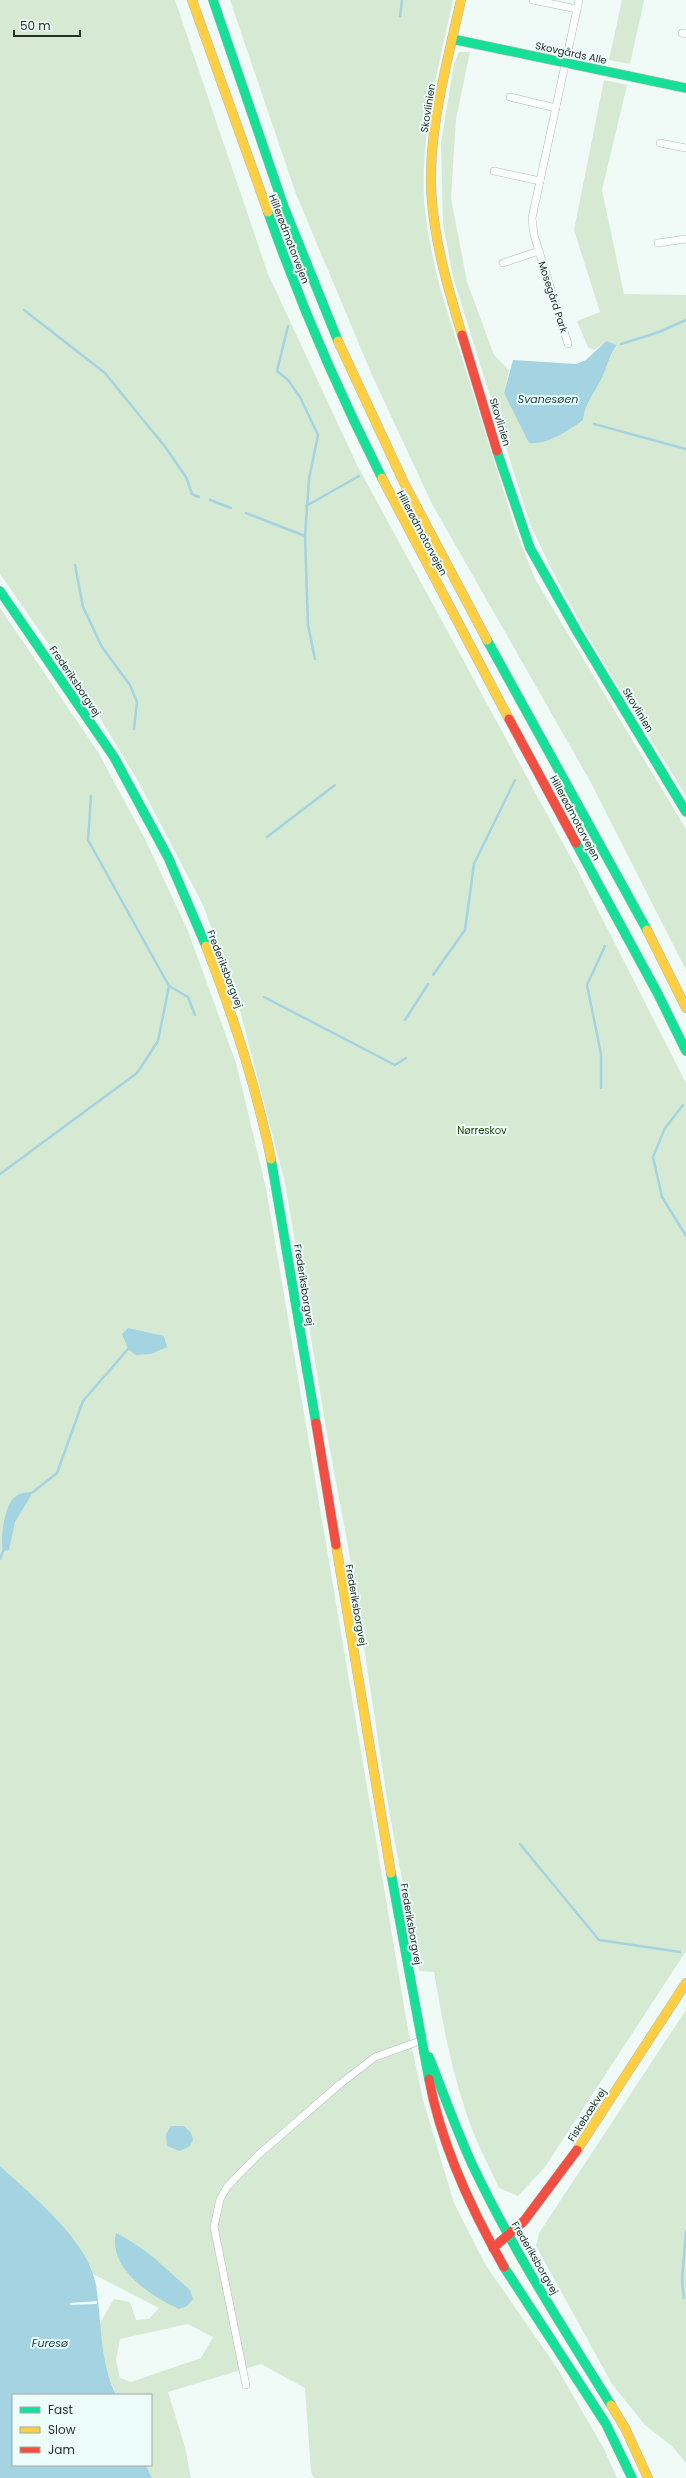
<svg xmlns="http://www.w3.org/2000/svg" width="686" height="2478" font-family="Poppins,sans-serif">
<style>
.green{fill:#d6ead3;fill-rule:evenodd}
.water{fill:#a4d3e1}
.pier{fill:#f0faf7}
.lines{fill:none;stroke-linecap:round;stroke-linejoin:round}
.stream{stroke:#a4d3e1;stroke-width:2.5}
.street-casing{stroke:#b4bbb9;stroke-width:8}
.fast-casing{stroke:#b4bbb9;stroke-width:10}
.slow-casing{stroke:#b4bbb9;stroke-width:10}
.jam-casing{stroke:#b4bbb9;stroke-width:10}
.street{stroke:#fdfefe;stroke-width:7}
.fast{stroke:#16e098;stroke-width:9}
.slow{stroke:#ffcf43;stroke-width:9}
.jam{stroke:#f24e42;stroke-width:9}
.labels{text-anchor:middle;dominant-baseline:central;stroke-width:4;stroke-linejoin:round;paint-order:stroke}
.street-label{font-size:10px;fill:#282e2c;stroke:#edfdf9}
.park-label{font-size:10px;fill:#1f4504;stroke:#edfdf9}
.water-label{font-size:11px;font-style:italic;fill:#114757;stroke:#edfdf9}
</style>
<rect width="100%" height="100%" fill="#f0faf7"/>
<!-- green -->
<g class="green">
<path d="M0,0h175l93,274 89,191 221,406 108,212v868l-141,216 -27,29 -19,-8c-12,-26 -26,-52 -34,-79 -15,-44 -23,-91 -31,-137l-15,-1 -31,-166 -36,-237 -24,-129 -43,-256 -49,-188 -33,-90 -65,-124 -41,-68 -97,-139z"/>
<path d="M230,0h223c-14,65 -32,131 -29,198 2,31 9,61 16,90l75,240 20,51 151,250v141l-96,-189 -158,-277 -60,-129 -76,-181z"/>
<polygon points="622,0 644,0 630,64 609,60"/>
<path d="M459,52h11l-14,67 -5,79 16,84 27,73 15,15 -5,23 79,27c3,-17 10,-25 18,-40 6,-12 8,-25 16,-34l-11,-5 -12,9 -6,-3 -11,-26 23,-9 -26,-82 30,-150 23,5 -25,105 22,104 62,1v501c-55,-90 -115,-179 -157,-275l-76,-244 -10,-53 -2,-81 13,-79z"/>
<path d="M0,608l98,144 47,87 43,92 48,132 30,125 141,836 16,76 31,103 31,61 72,104 47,81 13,29h-303l-3,-6 -6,-84 -44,-24 -93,28 17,55 6,31h-39l-6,-13h5v-70h-35l-12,-31 -5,-39 15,-26 16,3 6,18 13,-1 10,-11 -66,-34 -3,-9 -34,-45 -56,-54zM188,2324l25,13 -12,21 -70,24 -11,-4 -4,-18 4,-21z"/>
<polygon points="686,2010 686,2463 672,2446 645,2425 612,2384 536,2246 539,2233"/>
</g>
<!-- water -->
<g class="water">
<path d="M606,341l11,4c-8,10 -10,23 -16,35 -8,15 -15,22 -18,40 -15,11 -36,25 -54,23l-25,-50 9,-33 63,4 10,-4z"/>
<polygon points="128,1328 164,1336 167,1347 151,1354 136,1355 128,1349 122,1334"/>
<path d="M33,1492l-18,30 -6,28 -6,1c-3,-11 1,-41 9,-51 5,-7 13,-8 21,-8z"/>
<polygon points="171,2126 184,2126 191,2133 193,2140 190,2146 180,2151 167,2146 166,2134"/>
<path d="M0,2166c32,30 89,75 96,119 6,38 3,74 20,110h-103v70h133l6,13h-152z"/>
<path d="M116,2233c28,13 51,37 74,57l3,9 -6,7 -8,3c-28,-13 -71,-40 -63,-76z"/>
</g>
<!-- pier -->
<polygon class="pier" points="97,2301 97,2304 70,2305 70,2303"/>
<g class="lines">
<!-- stream -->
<g class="stream">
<polyline points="400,16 402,0"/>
<polyline points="24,310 105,373 166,448 186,477 192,494 199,497"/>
<polyline points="288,326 277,371 288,380 300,397 318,435 309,479 305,536 308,625 315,659"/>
<polyline points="621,344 659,332 686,320"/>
<polyline points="594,424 686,449"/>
<polyline points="210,500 231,508"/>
<polyline points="306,506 359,476"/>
<polyline points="246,513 305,536"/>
<polyline points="75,565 83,607 102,647 130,685 137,702 134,729"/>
<polyline points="91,796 88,840 169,986"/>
<polyline points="267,837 335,785"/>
<polyline points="433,975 465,930 474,864 515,780"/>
<polyline points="264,997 395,1065 406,1058"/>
<polyline points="405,1020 428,984"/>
<polyline points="601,1088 601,1054 587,985 605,946"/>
<polyline points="683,1105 665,1128 653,1157 662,1197 686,1236"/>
<polyline points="0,1174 137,1073 158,1041 169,986 188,997 195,1015"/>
<polyline points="33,1492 57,1473 83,1401 128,1349"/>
<polyline points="0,1559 3,1551"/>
<polyline points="520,1844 599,1940 680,1952"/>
<polyline points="684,2298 682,2280 686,2231"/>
</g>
<!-- street casing -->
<g class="street-casing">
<g id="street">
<polyline points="533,0 577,9"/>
<polyline points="682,33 686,34"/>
<polyline points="510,97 556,108"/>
<polyline points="660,143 686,148"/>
<polyline points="494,171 540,181"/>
<polyline points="658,243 686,239"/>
<polyline points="503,263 539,251"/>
<polyline points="568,344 534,235 532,218 579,0"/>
<polyline points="246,2385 214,2227 220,2199 227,2187 258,2155 340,2084 375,2057 423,2040"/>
</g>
</g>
<!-- fast casing -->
<g class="fast-casing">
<g id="fast">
<polyline points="213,0 284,207 338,341"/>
<polyline points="452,39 686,88"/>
<path d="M268,212c32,91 70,179 114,266"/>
<polyline points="497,451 530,548 578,633 686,812"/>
<polyline points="0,591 114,757 168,857 206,946"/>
<polyline points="487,640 647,930"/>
<polyline points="576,843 658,994 686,1051"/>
<polyline points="271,1159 316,1423"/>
<polyline points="391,1873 429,2079"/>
<path d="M429,2057c14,35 27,72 43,107 39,83 90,162 139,241"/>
<polyline points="504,2267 606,2424 632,2478"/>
</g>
</g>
<!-- slow casing -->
<g class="slow-casing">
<g id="slow">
<polyline points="192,0 268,212"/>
<path d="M461,0c-14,64 -35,136 -29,202 4,46 17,89 30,133"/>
<polyline points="338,341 405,485 487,640"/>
<polyline points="382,478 509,719"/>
<polyline points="647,930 686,1008"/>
<path d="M206,946c27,69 50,140 65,213"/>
<polyline points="336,1545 391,1873"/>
<polyline points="577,2150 686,1983"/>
<polyline points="611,2405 625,2428 648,2478"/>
</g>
</g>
<!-- jam casing -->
<g class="jam-casing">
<g id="jam">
<polyline points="462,335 497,451"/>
<polyline points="509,719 576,843"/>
<polyline points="316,1423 336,1545"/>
<path d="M429,2079c12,66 42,130 75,188"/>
<polyline points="493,2248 524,2221 577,2150"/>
</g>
</g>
<!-- street -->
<use href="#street" class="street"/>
<!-- fast -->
<use href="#fast" class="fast"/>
<!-- slow -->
<use href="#slow" class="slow"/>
<!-- jam -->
<use href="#jam" class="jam"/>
</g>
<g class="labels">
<!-- street labels -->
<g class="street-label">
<text transform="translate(571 53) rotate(12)">Skovgårds Alle</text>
<text transform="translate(428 108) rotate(-81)">Skovlinien</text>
<text transform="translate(289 239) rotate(69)">Hillerødmotorvejen</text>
<text transform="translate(553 297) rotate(72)">Mosegård Park</text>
<text transform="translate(500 422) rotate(73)">Skovlinien</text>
<text transform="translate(422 533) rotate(62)">Hillerødmotorvejen</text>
<text transform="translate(75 681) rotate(56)">Frederiksborgvej</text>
<text transform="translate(638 710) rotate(59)">Skovlinien</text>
<text transform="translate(575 818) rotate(62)">Hillerødmotorvejen</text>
<text transform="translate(225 969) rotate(69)">Frederiksborgvej</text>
<text transform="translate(304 1285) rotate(81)">Frederiksborgvej</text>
<text transform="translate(356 1605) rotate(80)">Frederiksborgvej</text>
<text transform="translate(411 1924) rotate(80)">Frederiksborgvej</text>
<text transform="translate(587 2115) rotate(-57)">Fiskebækvej</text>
<text transform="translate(535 2258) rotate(60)">Frederiksborgvej</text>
</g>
<!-- park labels -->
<g class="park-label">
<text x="482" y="1130">Nørreskov</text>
</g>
<!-- water labels -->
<g class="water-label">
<text x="548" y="399">Svanesøen</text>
<text x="50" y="2343">Furesø</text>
</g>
</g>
<!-- legend -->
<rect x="12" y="2394" width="140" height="72" fill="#edfdf9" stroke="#9eaaa7"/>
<rect x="20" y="2407" width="20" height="6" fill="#16e098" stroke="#9eaaa7"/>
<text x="48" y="2414" font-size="12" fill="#282e2c">Fast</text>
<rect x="20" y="2427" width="20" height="6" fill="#ffcf43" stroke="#9eaaa7"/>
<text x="48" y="2434" font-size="12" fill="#282e2c">Slow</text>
<rect x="20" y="2447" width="20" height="6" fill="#f24e42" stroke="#9eaaa7"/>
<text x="48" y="2454" font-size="12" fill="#282e2c">Jam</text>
<!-- scale -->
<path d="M14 30v6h66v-6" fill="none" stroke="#282e2c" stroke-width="2"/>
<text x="20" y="30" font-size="12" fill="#282e2c" stroke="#edfdf9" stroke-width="3" paint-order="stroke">50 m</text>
</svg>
